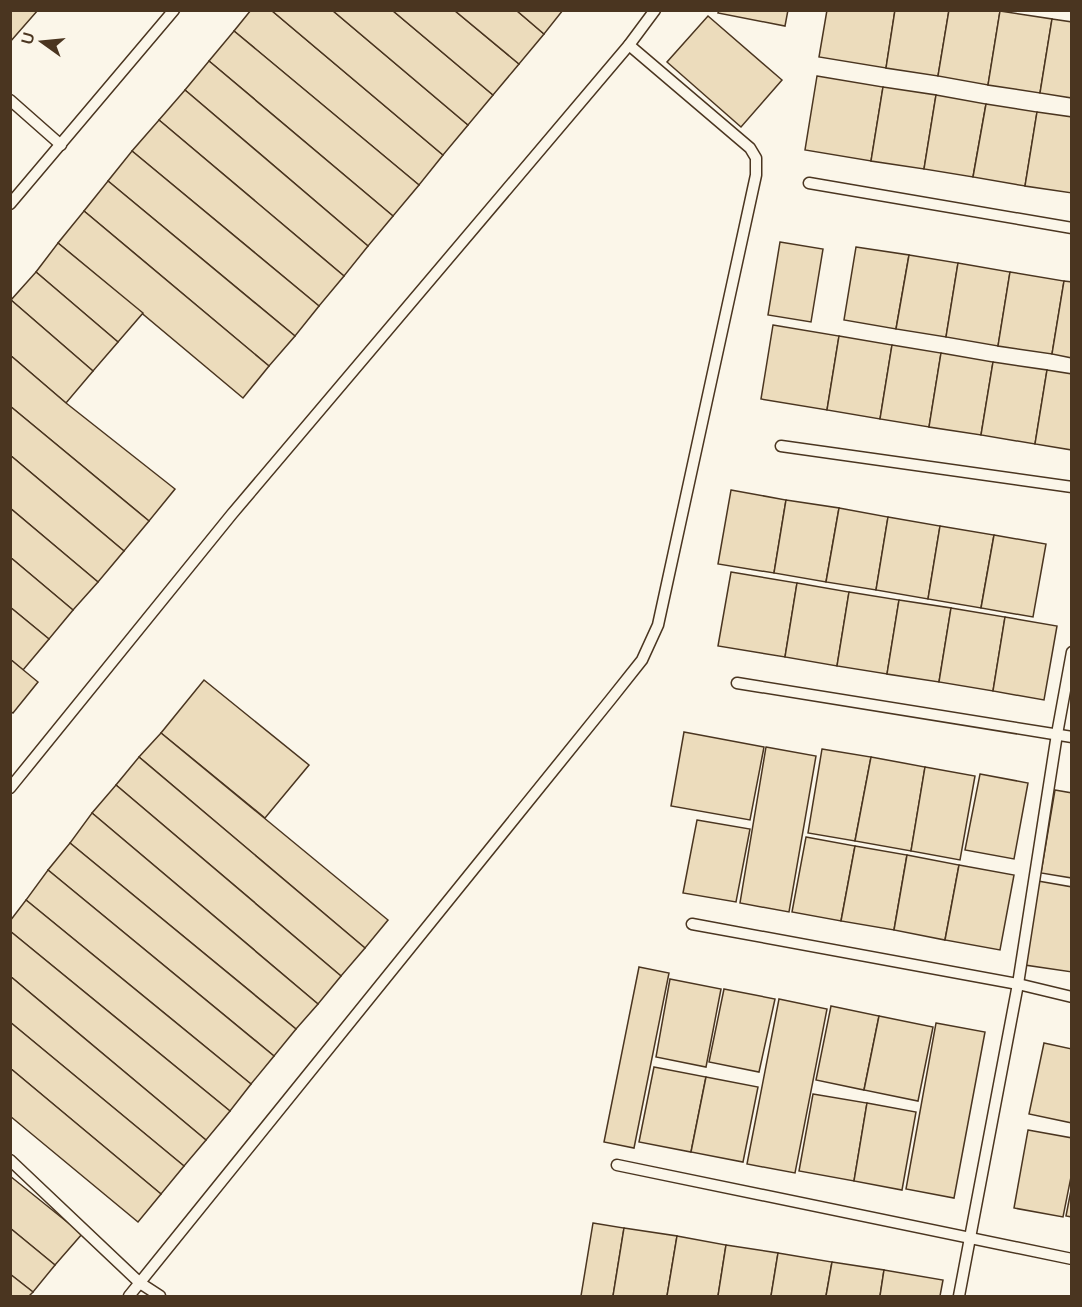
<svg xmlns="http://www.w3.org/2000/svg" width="1082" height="1307" font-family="Mulish,sans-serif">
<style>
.building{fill:#ecdcbc;stroke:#4a3520;stroke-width:1.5}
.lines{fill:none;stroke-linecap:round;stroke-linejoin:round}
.service-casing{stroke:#4a3520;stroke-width:13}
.service{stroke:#fbf6e9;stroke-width:10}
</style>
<rect width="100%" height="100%" fill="#fbf6e9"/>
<!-- building -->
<g class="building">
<polygon points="10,10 38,10 10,42"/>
<polygon points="251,10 271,10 443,155 419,185 234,31"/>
<polygon points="271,10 332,10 468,125 443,155"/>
<polygon points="332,10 392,10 493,95 468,125"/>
<polygon points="392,10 454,10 519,64 493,95"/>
<polygon points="454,10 516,10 544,34 519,64"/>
<polygon points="516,10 563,10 544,34"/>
<polygon points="719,10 788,10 785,26 718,13"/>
<polygon points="827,10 895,10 886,68 819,57"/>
<polygon points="895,10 949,10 938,76 886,68"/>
<polygon points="949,10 1000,11 988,85 938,76"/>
<polygon points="1000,11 1052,19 1040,93 988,85"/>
<polygon points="708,16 782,80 741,127 667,62"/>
<polygon points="1052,19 1072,22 1072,98 1040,93"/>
<polygon points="234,31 419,185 393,216 209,61"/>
<polygon points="209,61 393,216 368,246 185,90"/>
<polygon points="817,76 883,87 871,161 805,150"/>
<polygon points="883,87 936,95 924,169 871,161"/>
<polygon points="185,90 368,246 344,276 159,120"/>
<polygon points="936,95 986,104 973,177 924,169"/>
<polygon points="986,104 1037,112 1025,186 973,177"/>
<polygon points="1037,112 1072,117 1072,193 1025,186"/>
<polygon points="159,120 344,276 319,306 132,151"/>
<polygon points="132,151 319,306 295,336 108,181"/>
<polygon points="108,181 295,336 269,366 84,211"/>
<polygon points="84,211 269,366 243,398 58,243"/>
<polygon points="780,242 823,249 811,322 768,315"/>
<polygon points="58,243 143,313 118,342 36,272"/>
<polygon points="856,247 909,255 896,329 844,320"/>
<polygon points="909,255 958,263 946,337 896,329"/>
<polygon points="958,263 1010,272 998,346 946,337"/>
<polygon points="36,272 118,342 93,371 11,300"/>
<polygon points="1010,272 1064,281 1052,354 998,346"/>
<polygon points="1064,281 1072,282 1072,358 1052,354"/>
<polygon points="11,300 93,371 66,403 10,355"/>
<polygon points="773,325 839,336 827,410 761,399"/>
<polygon points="839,336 892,345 880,419 827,410"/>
<polygon points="892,345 941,353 929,427 880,419"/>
<polygon points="941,353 993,362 981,435 929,427"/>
<polygon points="10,355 66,403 175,489 149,521 10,406"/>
<polygon points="993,362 1047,370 1035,444 981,435"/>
<polygon points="1047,370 1072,374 1072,450 1035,444"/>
<polygon points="10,406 149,521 124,551 10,455"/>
<polygon points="10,455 124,551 98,582 10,508"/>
<polygon points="731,490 786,500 774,573 718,564"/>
<polygon points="786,500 839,508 826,582 774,573"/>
<polygon points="10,508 98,582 73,610 10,557"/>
<polygon points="839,508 888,517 876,590 826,582"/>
<polygon points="888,517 940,526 928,599 876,590"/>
<polygon points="940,526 994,535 981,608 928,599"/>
<polygon points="994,535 1046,544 1033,617 981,608"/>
<polygon points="10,557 73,610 49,639 10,607"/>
<polygon points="731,572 797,583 785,657 718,646"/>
<polygon points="797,583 849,592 837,666 785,657"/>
<polygon points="849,592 899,600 887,674 837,666"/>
<polygon points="899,600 951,608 939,682 887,674"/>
<polygon points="10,607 49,639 23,670 10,659"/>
<polygon points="951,608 1005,617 993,691 939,682"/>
<polygon points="1005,617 1057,626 1044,700 993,691"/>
<polygon points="10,659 38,682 13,713 10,711"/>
<polygon points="204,680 309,765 265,818 161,733"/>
<polygon points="684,732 764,747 750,820 671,806"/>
<polygon points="161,733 388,920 365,948 139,757"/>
<polygon points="766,747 816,756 789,912 740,903"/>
<polygon points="822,749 871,757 855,841 808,833"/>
<polygon points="139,757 365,948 341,976 116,785"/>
<polygon points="871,757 925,767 911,851 855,841"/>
<polygon points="925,767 975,776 960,860 911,851"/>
<polygon points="980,774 1028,783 1014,859 965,850"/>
<polygon points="116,785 341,976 318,1004 92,813"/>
<polygon points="1055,790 1072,793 1072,878 1041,873"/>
<polygon points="92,813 318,1004 296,1029 70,843"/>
<polygon points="697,820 750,829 736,902 683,893"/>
<polygon points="806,837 855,846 841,921 792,912"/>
<polygon points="70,843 296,1029 274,1056 48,870"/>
<polygon points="855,846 907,855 894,930 841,921"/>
<polygon points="907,855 959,865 945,940 894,930"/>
<polygon points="959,865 1014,875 1000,950 945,940"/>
<polygon points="48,870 274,1056 251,1084 26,900"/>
<polygon points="1038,881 1072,887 1072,972 1025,965"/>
<polygon points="26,900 251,1084 230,1111 10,931 10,921"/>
<polygon points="10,931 230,1111 206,1140 10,976"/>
<polygon points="639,967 669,973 634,1148 604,1142"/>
<polygon points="10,976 206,1140 184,1166 10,1022"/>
<polygon points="670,979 721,989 706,1067 656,1057"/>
<polygon points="724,989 775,999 759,1072 709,1062"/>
<polygon points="779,999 827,1009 795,1173 747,1164"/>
<polygon points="831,1006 879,1016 864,1090 816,1080"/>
<polygon points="879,1016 933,1027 918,1101 864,1090"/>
<polygon points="10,1022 184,1166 161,1194 10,1068"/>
<polygon points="936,1023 985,1032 954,1198 906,1189"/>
<polygon points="1044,1043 1072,1049 1072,1123 1029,1114"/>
<polygon points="654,1067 706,1077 691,1152 639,1142"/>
<polygon points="10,1068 161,1194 138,1222 10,1116"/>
<polygon points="706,1077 758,1087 743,1162 691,1152"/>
<polygon points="813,1094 867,1103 854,1181 799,1171"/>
<polygon points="867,1103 916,1112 902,1190 854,1181"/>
<polygon points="1028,1130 1072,1138 1072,1172 1063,1217 1014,1208"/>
<polygon points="10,1176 82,1234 55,1265 10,1228"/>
<polygon points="1072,1185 1072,1217 1066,1216"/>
<polygon points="593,1223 624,1228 613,1296 581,1296"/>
<polygon points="10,1228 55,1265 33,1292 10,1274"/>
<polygon points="624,1228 677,1236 667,1296 613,1296"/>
<polygon points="677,1236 726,1245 718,1296 667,1296"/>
<polygon points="726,1245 778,1253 771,1296 718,1296"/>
<polygon points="778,1253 832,1262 826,1296 771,1296"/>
<polygon points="832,1262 884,1270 880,1296 826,1296"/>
<polygon points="884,1270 943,1280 940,1296 880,1296"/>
<polygon points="10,1274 33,1292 29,1296 10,1296"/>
</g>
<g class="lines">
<!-- service casing -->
<g class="service-casing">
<g id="service">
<polyline points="10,100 61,145"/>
<polyline points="809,183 1072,228"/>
<polyline points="10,204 174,10"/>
<polyline points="781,446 1072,487"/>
<polyline points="737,683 1072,737"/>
<polyline points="10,788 232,514 629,45 655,10"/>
<polyline points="692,924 1018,984 1072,997"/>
<polyline points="10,1160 140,1283 160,1296"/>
<polyline points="617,1165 1072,1259"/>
<polyline points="129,1296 611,699 642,660 658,625 756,175 756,158 750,148 629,45"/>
<polyline points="959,1296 1018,984 1057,734 1072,652"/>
</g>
</g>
<!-- service -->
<use href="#service" class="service"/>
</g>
<!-- border -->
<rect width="1082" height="1307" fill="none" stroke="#4a3520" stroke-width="24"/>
<!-- north arrow -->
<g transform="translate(42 42) rotate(285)" stroke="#fbf6e9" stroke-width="4.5" paint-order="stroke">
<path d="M0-4.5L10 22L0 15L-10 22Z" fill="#4a3520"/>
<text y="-9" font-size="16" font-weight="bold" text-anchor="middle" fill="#4a3520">U</text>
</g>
</svg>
